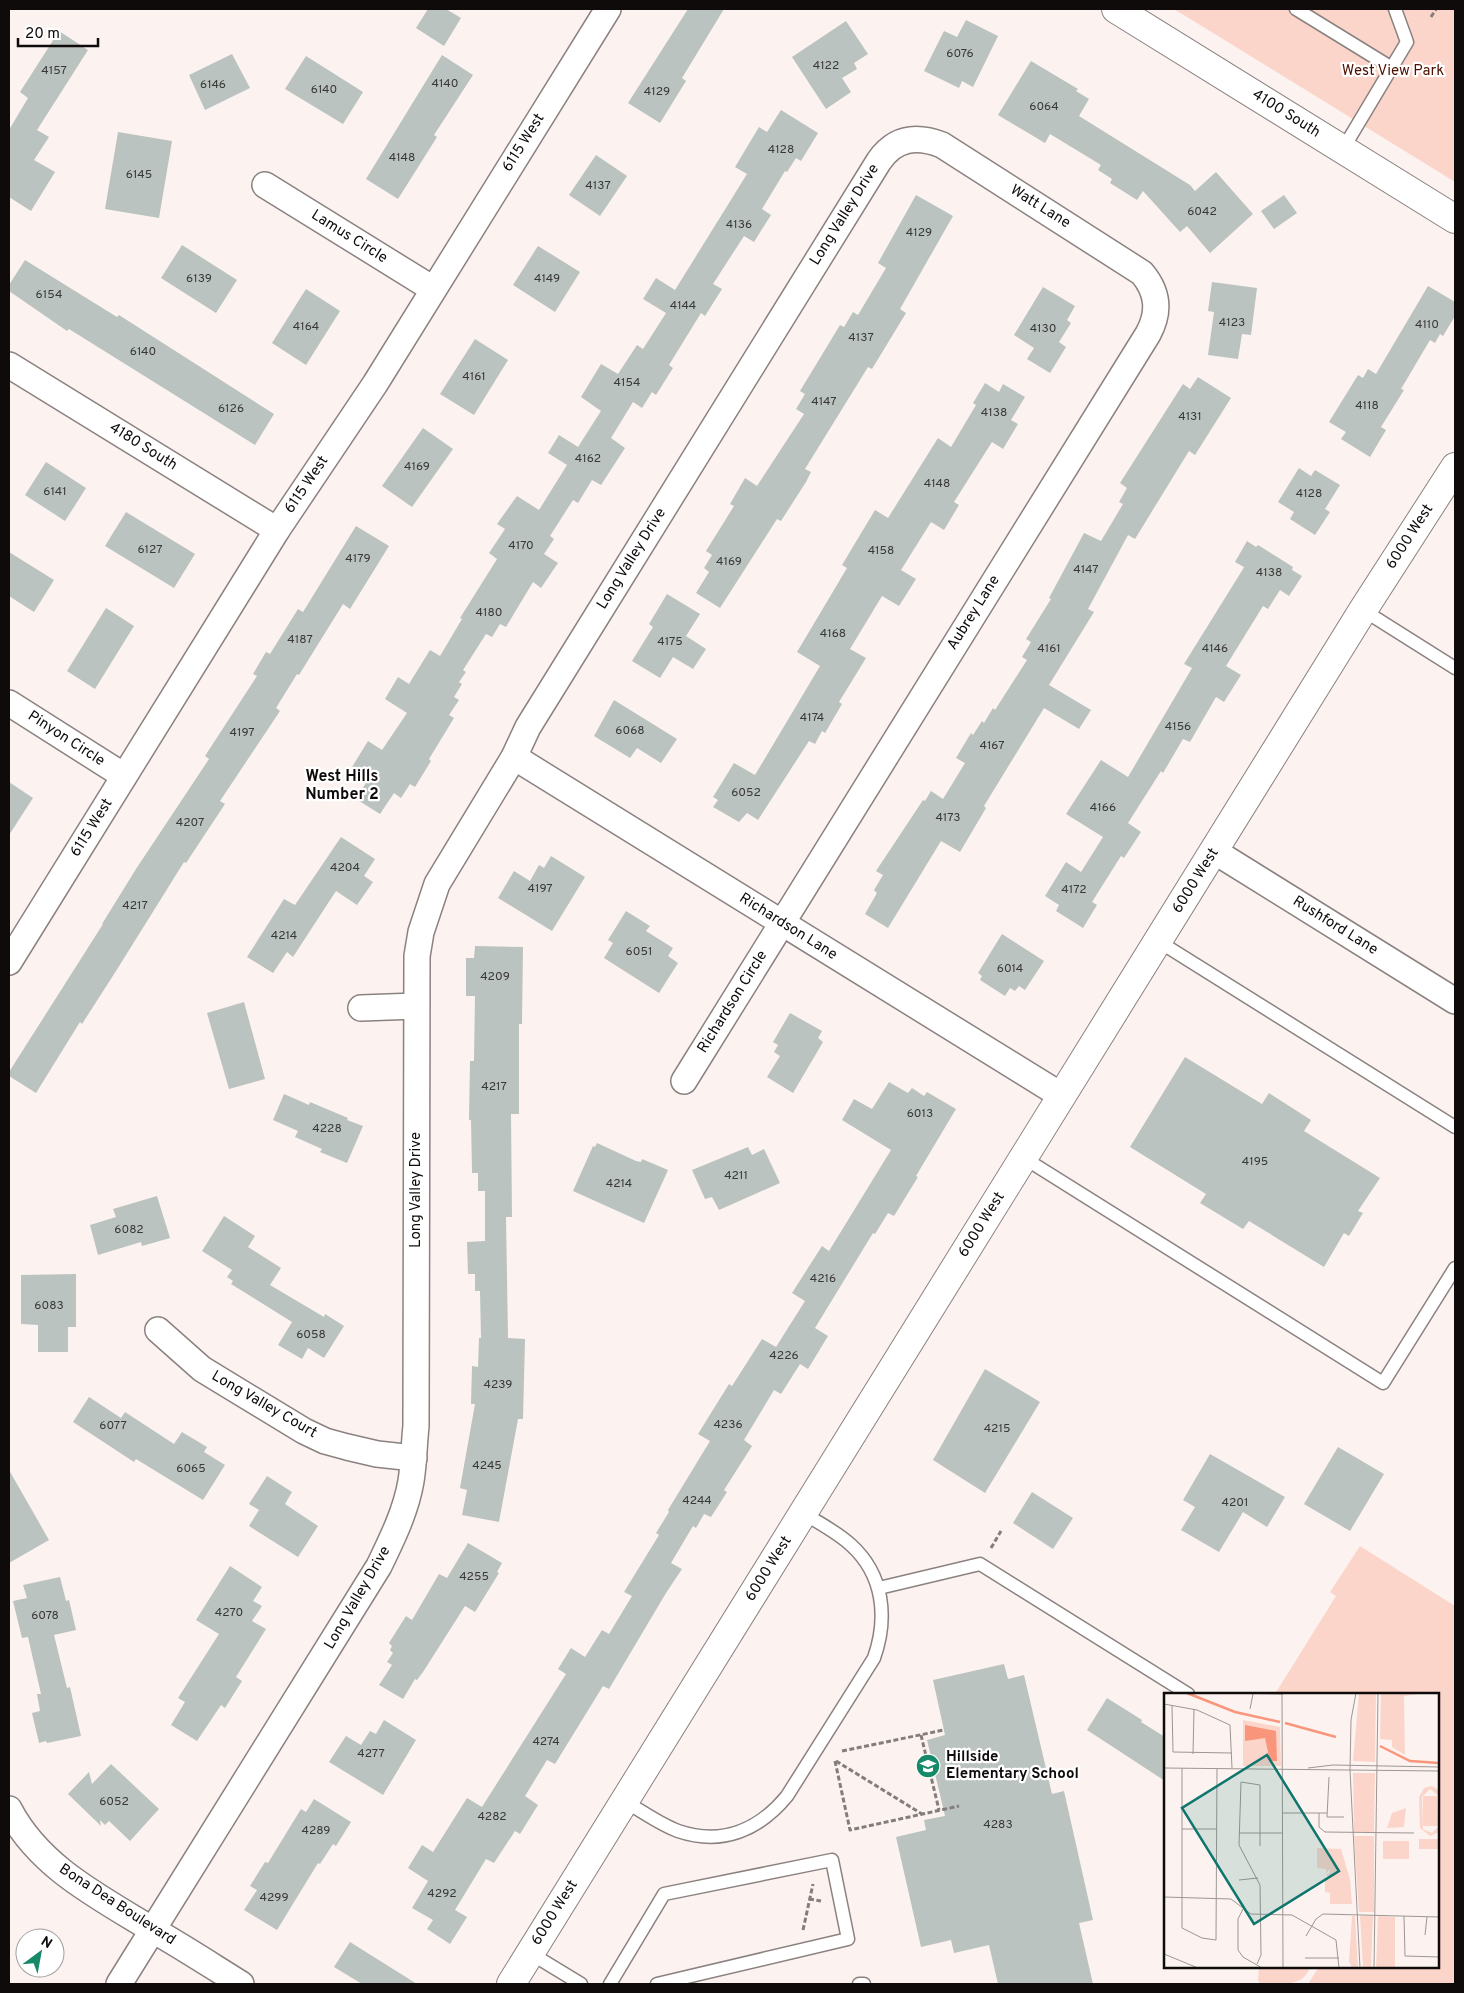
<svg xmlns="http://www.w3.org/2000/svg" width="1464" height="1993" font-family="Overpass,sans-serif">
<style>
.green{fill:#fcd5ca}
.building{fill:#bac3bf}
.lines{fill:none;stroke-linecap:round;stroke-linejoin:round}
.lane-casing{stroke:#8b8280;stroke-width:15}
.street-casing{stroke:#8b8280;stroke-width:28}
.secondary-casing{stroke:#8b8280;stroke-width:30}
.path{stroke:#837d7b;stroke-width:3;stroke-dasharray:5 2.5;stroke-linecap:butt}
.lane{stroke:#fff;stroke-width:12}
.street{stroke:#fff;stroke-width:25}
.secondary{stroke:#fff;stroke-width:28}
.labels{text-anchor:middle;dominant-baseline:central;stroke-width:4.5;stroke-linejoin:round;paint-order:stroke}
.number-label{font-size:12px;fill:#393937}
.park-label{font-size:15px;fill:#4d1101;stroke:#fff}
.street-label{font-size:15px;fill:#0e0b0a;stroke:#fff}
.poi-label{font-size:15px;font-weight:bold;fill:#0e0b0a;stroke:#fff;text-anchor:start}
.neighbourhood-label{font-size:16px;font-weight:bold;fill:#0e0b0a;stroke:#fff}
.inset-river{fill:none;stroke:#f9957a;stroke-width:2.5}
.inset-road{fill:none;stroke:#9d9694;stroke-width:1}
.view{fill:#0f766e;fill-opacity:0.15;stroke:#0f766e;stroke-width:2.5}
.inset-edge{fill:none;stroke:#0e0b0a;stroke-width:2.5}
</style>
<rect width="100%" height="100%" fill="#fcf3f0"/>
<!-- green -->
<g class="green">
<polygon points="1174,9 1455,9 1455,182"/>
<polygon points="1360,1546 1455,1606 1455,1984 1308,1984 1319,1967 1438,1967 1438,1694 1275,1694 1336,1596 1330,1592"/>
<path d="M1259,1967h51c-6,21 -32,17 -50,17l-2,-4z"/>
</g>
<!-- building -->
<g class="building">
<polygon points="428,9 446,9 461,18 444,46 416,28"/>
<polygon points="688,9 724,9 682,78 686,81 660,123 628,103"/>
<polygon points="966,20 998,36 973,87 962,81 959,88 924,71 944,31 957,37"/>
<polygon points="846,21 868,54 854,63 857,69 842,78 851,92 826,109 792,57"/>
<polygon points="59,31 88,50 37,130 49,137 34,160 55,172 31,211 9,197 9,130 28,98 20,92"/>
<polygon points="232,54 250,88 205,110 189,75"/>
<polygon points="442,55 473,75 434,135 437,137 398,199 366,179"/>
<polygon points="306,56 363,92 343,124 285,89"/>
<polygon points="1031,61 1078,89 1076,91 1089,99 1079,116 1190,185 1195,191 1216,172 1253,214 1210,253 1187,226 1180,232 1143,191 1137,200 1110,183 1112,179 1098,170 1101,165 1050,134 1045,143 998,115"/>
<polygon points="781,110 818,133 801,161 796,158 787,172 785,171 762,209 771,215 754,242 744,236 713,284 722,289 705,316 701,313 669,365 673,368 656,395 652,392 642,408 633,402 611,438 625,448 601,485 592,480 578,503 573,500 550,536 554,539 544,554 558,563 541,588 533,582 506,627 500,624 492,637 486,634 463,670 466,672 459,682 462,684 454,697 459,700 449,715 454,718 429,759 431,761 415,787 410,784 401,798 394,793 380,814 356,799 369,778 352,767 368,741 382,750 407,713 385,699 398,677 409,684 430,650 440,656 462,619 460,618 497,559 489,553 505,529 497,524 517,496 539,510 567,465 548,453 559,435 578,447 601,411 581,397 601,364 618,374 637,345 643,349 666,313 643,299 656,278 675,290 747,174 735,167 759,127 767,132"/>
<polygon points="118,132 172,141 159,218 105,209"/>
<polygon points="596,155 627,176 600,216 569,195"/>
<polygon points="916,195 953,216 900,309 906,313 872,369 868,367 805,469 811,472 806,482 781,521 777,519 720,608 696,593 709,572 704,568 712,555 706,551 734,506 730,504 745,478 757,486 804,414 796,409 805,394 800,391 840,325 844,327 853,312 858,315 886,268 878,263"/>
<polygon points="1284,195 1297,213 1274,229 1261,211"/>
<polygon points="182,245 237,280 216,313 161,278"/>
<polygon points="538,246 580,272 555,312 513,285"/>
<polygon points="25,260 117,317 119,315 274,414 255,445 69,329 67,331 9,291 9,285"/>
<polygon points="1212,282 1257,288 1251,335 1242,334 1238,359 1208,355 1214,312 1208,311"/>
<polygon points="1428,286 1455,302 1455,316 1443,336 1440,334 1435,343 1430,340 1401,389 1404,390 1381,427 1386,430 1370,457 1341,439 1346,432 1329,422 1358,375 1363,378 1368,369 1376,374"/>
<polygon points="1043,287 1075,306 1067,320 1071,323 1059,342 1066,347 1050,373 1027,359 1034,348 1014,335"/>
<polygon points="306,289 340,311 306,365 272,343"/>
<polygon points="475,339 508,360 474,415 440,394"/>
<polygon points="1198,377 1231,398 1195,455 1189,451 1135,539 1128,535 1088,609 1094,612 1049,685 1091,710 1079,729 1044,708 984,806 986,808 960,852 941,841 888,928 865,914 877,893 874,890 883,875 876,871 923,800 925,801 931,791 943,799 965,763 956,758 971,733 973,735 982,721 984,723 993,708 995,710 1027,660 1022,657 1031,642 1026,639 1051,599 1049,598 1084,533 1101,541 1123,504 1119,502 1127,488 1120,483 1183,384 1190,389"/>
<polygon points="985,383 999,392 1003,384 1025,397 1011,420 1018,424 1003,449 992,442 954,502 959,505 944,530 931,522 901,570 916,579 899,606 882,596 850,649 866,658 839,702 842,704 825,733 822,731 815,744 809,741 758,820 747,813 739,822 713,807 718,800 713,797 734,763 755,775 820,666 797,652 847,568 842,565 875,510 888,518 938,438 951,447 976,405 973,403"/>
<polygon points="423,428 453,449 412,507 382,486"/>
<polygon points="46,462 86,488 65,521 25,495"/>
<polygon points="1299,468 1311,476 1315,470 1340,485 1325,509 1330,512 1315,535 1290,519 1294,512 1278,502"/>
<polygon points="126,512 195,554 174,588 105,546"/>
<polygon points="356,526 389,546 350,609 343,604 299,675 297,674 276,708 280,711 220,801 225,804 186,863 184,862 116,971 82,1024 80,1022 36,1093 9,1076 9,1072 103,924 102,924 136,869 209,759 205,756 257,676 253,674 266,652 270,654 298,609 303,612"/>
<polygon points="1247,541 1256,547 1258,545 1293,567 1292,570 1302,576 1289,596 1280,590 1268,609 1263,606 1226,666 1241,675 1224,702 1216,697 1190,742 1183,739 1163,773 1161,771 1128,823 1141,832 1124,858 1121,856 1092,902 1097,905 1083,928 1056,911 1059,905 1045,896 1066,862 1081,872 1103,837 1066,814 1101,760 1128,777 1192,668 1184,664 1243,569 1244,567 1235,562"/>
<polygon points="9,552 54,580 34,612 9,596"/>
<polygon points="667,594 700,614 686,636 706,649 693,669 673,657 660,678 632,661 653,627 649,624"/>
<polygon points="106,608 134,626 95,689 67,671"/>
<polygon points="614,700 677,739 661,763 637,748 630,758 594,736"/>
<polygon points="9,782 33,798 9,835"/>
<polygon points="341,837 375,859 364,876 373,882 357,905 336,891 293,957 287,952 273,973 247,957 284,899 295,905"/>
<polygon points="551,856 585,877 552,931 498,898 514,871 530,881 539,865 544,868"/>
<polygon points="626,911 650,926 646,931 673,948 668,956 678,963 659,993 604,958 613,943 608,940"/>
<polygon points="1002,934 1044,961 1025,990 1019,986 1015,991 1010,988 1005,996 980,980 982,976 978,973"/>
<polygon points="475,946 523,947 522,1024 519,1024 519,1114 511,1114 512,1217 506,1217 508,1338 525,1339 523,1419 518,1419 499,1522 462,1515 467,1490 460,1488 475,1404 471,1404 472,1366 478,1367 479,1338 481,1338 480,1291 475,1291 475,1274 468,1274 467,1242 485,1241 485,1191 478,1191 478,1173 472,1173 471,1120 469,1120 470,1061 474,1061 475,996 466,996 466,958 474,958"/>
<polygon points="244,1002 265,1079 229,1089 207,1013"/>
<polygon points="790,1013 822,1031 818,1038 823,1042 793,1093 767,1077 780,1056 774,1052 778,1045 773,1042"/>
<polygon points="1185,1057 1262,1104 1269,1093 1311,1120 1304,1131 1380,1178 1358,1211 1363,1213 1349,1236 1344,1233 1324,1267 1249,1221 1243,1229 1200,1203 1206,1194 1130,1147"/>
<polygon points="889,1082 908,1093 912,1088 924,1096 927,1092 956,1109 916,1176 918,1177 894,1216 888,1213 875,1234 873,1233 815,1328 828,1336 808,1369 800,1364 781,1394 774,1390 744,1440 752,1446 724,1490 727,1492 711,1517 704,1514 696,1528 693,1526 671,1563 682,1569 666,1593 609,1689 603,1686 555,1764 547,1760 525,1796 538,1805 520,1834 515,1831 494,1863 486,1859 455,1910 467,1917 450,1944 427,1929 433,1920 412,1908 428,1881 408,1868 422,1845 433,1852 467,1798 482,1807 566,1674 558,1669 571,1648 585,1657 602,1630 609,1634 632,1596 624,1592 659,1535 656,1533 669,1512 668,1510 710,1441 698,1434 729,1384 732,1386 762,1339 776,1347 805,1301 792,1293 822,1246 829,1251 891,1150 842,1120 854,1099 872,1109"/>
<polygon points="284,1094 309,1105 310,1102 348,1118 347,1120 363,1126 347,1163 320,1152 322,1149 295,1137 298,1131 273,1120"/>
<polygon points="597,1143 636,1161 641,1162 642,1159 668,1170 644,1223 573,1191 593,1146 595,1147"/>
<polygon points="748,1147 752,1155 764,1149 780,1183 719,1210 712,1197 705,1199 692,1170"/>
<polygon points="157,1196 170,1238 142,1246 141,1242 98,1255 90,1225 116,1217 113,1209"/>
<polygon points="224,1216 255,1236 248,1247 281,1268 270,1285 324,1317 325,1314 344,1326 324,1358 308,1348 302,1359 278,1345 292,1322 231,1284 233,1281 227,1277 232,1270 202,1251"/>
<polygon points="76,1274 76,1327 68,1327 68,1352 38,1352 38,1325 21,1324 21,1275"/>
<polygon points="985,1369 1040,1402 985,1493 933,1460"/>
<polygon points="89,1397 121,1418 125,1412 174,1444 182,1432 207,1447 204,1452 225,1465 203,1500 136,1459 134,1462 73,1422"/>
<polygon points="1338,1447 1384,1474 1350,1531 1304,1504"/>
<polygon points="1210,1454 1285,1497 1267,1527 1243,1512 1219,1552 1181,1530 1195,1507 1183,1500"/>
<polygon points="9,1470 49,1540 9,1563"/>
<polygon points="267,1476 292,1492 285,1504 318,1526 298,1557 249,1526 259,1510 249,1504"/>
<polygon points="1032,1492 1073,1518 1053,1549 1013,1523"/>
<polygon points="468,1543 502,1563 497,1572 499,1573 475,1612 465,1606 423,1672 417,1680 415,1679 403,1699 379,1685 392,1665 387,1662 393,1653 390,1650 392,1646 389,1643 406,1616 412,1620 439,1574 447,1578"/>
<polygon points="230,1566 262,1587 253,1601 262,1606 252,1621 266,1629 236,1677 242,1681 225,1708 221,1705 197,1741 171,1725 185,1702 178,1698 219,1634 196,1620"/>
<polygon points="60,1577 66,1601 69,1600 76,1630 54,1635 67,1688 70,1687 81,1736 47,1743 46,1741 39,1743 32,1713 40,1711 37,1694 41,1694 28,1637 22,1638 13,1601 27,1598 23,1585"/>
<polygon points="1004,1664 1008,1679 1024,1675 1052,1794 1064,1791 1093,1920 1079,1923 1093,1984 998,1984 989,1945 954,1953 951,1940 921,1947 896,1837 926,1830 924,1820 945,1816 927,1740 945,1735 933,1680"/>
<polygon points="1107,1698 1142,1720 1141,1722 1165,1737 1165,1781 1087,1730"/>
<polygon points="384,1720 416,1740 383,1795 329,1762 346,1736 361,1745 370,1731 376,1734"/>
<polygon points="111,1764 159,1809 130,1841 109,1821 105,1825 100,1820 101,1826 68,1794 89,1772 92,1784"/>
<polygon points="314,1799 351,1822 336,1846 333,1844 320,1864 318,1863 277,1930 244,1910 257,1890 250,1886 265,1862 268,1863 301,1809 306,1812"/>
<polygon points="350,1942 417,1984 362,1984 334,1967"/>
</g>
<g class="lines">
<!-- lane casing -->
<g class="lane-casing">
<g id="lane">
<polyline points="1296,9 1392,68"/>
<polyline points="1343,149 1407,42 1395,9"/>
<polyline points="1363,610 1455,668"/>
<polyline points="1158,941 1455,1127"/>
<polyline points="1024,1158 1383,1383 1455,1268"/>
<polyline points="879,1588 980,1564 1188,1694"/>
<path d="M624,1801c18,10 35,23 54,30 44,15 81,-1 109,-35l87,-138c14,-40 10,-83 -23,-113 -14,-13 -32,-22 -48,-32"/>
<polyline points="530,1953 581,1984"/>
<polyline points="610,1984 664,1894 832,1860 848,1939 657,1984"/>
<polyline points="859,1984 864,1984"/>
</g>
</g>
<!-- street casing -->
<g class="street-casing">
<g id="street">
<polyline points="265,185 433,289"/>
<polyline points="9,365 277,530"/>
<polyline points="9,703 124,776"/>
<polyline points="514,757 1062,1096"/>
<polyline points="1214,851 1455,1001"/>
<polyline points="9,962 277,530 375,384 608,9"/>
<polyline points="361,1008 416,1006"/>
<polyline points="158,1330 202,1369 304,1431 325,1441 347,1447 377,1454 414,1458"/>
<path d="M9,1809c30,58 90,88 144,121 30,17 59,36 88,54"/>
<path d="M119,1984l260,-418c13,-27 27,-55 32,-85 3,-18 3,-37 5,-55l1,-470 4,-24 16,-48 77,-127 14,-30 351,-566c16,-23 37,-26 63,-16l200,128c16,19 18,39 6,61l-464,747"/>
</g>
</g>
<!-- secondary casing -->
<g class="secondary-casing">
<g id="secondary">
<polyline points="1116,9 1455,219"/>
<polyline points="511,1984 1363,610 1455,467"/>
</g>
</g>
<!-- path -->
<g class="path">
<polyline points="1431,17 1436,9"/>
<polyline points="991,1548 1001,1531"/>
<polyline points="921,1735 939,1810"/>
<polyline points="842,1751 944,1730"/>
<polyline points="835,1761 850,1830 959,1806"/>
<polyline points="836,1761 922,1814"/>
<polyline points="809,1899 821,1901"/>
<polyline points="803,1930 813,1884"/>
</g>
<!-- lane -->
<use href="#lane" class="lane"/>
<!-- street -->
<use href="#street" class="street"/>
<!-- secondary -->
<use href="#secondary" class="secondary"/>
</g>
<!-- icons -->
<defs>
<g id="school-disc" transform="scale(1.25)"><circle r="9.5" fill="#168969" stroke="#fff"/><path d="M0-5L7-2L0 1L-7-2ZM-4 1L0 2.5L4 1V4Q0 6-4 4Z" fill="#fff"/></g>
</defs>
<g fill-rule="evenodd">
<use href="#school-disc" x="928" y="1766"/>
</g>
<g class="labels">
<!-- number labels -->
<g class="number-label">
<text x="960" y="54">6076</text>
<text x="826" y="66">4122</text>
<text x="54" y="71">4157</text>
<text x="445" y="84">4140</text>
<text x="213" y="85">6146</text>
<text x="324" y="90">6140</text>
<text x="657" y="92">4129</text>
<text x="1044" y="107">6064</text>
<text x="781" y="150">4128</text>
<text x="402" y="158">4148</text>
<text x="139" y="175">6145</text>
<text x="598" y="186">4137</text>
<text x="1202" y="212">6042</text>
<text x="739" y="225">4136</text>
<text x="919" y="233">4129</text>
<text x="199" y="279">6139</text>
<text x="547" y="279">4149</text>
<text x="49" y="295">6154</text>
<text x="683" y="306">4144</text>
<text x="1232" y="323">4123</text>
<text x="1427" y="325">4110</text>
<text x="306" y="327">4164</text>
<text x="1043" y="329">4130</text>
<text x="861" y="338">4137</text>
<text x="143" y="352">6140</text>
<text x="474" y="377">4161</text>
<text x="627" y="383">4154</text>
<text x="824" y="402">4147</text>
<text x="1367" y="406">4118</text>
<text x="231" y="409">6126</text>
<text x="994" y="413">4138</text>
<text x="1190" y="417">4131</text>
<text x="588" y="459">4162</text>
<text x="417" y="467">4169</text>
<text x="937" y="484">4148</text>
<text x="55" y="492">6141</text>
<text x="1309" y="494">4128</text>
<text x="521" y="546">4170</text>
<text x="150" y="550">6127</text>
<text x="881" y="551">4158</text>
<text x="358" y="559">4179</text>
<text x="729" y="562">4169</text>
<text x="1086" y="570">4147</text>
<text x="1269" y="573">4138</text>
<text x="489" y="613">4180</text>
<text x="833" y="634">4168</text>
<text x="300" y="640">4187</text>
<text x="670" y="642">4175</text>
<text x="1049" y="649">4161</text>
<text x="1215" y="649">4146</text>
<text x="812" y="718">4174</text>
<text x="1178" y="727">4156</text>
<text x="630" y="731">6068</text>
<text x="242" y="733">4197</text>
<text x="992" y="746">4167</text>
<text x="746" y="793">6052</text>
<text x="1103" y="808">4166</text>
<text x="948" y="818">4173</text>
<text x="190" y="823">4207</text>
<text x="345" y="868">4204</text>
<text x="540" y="889">4197</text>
<text x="1074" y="890">4172</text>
<text x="135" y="906">4217</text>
<text x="284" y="936">4214</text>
<text x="639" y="952">6051</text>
<text x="1010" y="969">6014</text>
<text x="495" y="977">4209</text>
<text x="494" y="1087">4217</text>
<text x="920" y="1114">6013</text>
<text x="327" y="1129">4228</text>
<text x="1255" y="1162">4195</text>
<text x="736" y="1176">4211</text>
<text x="619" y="1184">4214</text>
<text x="129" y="1230">6082</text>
<text x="823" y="1279">4216</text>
<text x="49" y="1306">6083</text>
<text x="311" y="1335">6058</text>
<text x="784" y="1356">4226</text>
<text x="498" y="1385">4239</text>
<text x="728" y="1425">4236</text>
<text x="113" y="1426">6077</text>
<text x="997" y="1429">4215</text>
<text x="487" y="1466">4245</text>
<text x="191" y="1469">6065</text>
<text x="697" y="1501">4244</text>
<text x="1235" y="1503">4201</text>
<text x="474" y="1577">4255</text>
<text x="229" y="1613">4270</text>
<text x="45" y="1616">6078</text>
<text x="546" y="1742">4274</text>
<text x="371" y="1754">4277</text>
<text x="114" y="1802">6052</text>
<text x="492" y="1817">4282</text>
<text x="998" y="1825">4283</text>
<text x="316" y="1831">4289</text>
<text x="442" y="1894">4292</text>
<text x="274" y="1898">4299</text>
</g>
<!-- park labels -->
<g class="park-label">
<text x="1393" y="71">West View Park</text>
</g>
<!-- street labels -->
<g class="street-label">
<text transform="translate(1286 114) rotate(32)">4100 South</text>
<text transform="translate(524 143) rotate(-58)">6115 West</text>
<text transform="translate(1040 207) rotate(32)">Watt Lane</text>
<text transform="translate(845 215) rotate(-58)">Long Valley Drive</text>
<text transform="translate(349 237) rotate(32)">Lamus Circle</text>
<text transform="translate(143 447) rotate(32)">4180 South</text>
<text transform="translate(307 485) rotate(-56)">6115 West</text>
<text transform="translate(1410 537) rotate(-57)">6000 West</text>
<text transform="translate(632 559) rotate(-58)">Long Valley Drive</text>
<text transform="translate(974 613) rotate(-58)">Aubrey Lane</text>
<text transform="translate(66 739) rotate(33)">Pinyon Circle</text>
<text transform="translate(92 828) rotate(-58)">6115 West</text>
<text transform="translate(1196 881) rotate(-58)">6000 West</text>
<text transform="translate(1335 926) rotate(32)">Rushford Lane</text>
<text transform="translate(788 927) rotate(32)">Richardson Lane</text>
<text transform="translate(733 1002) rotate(-58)">Richardson Circle</text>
<text transform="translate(416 1190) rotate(-90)">Long Valley Drive</text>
<text transform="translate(982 1225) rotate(-58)">6000 West</text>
<text transform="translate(264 1405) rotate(30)">Long Valley Court</text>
<text transform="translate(769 1569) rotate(-58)">6000 West</text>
<text transform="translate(358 1598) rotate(-60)">Long Valley Drive</text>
<text transform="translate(117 1905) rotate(33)">Bona Dea Boulevard</text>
<text transform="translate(555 1913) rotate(-58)">6000 West</text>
</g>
<!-- poi labels -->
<g class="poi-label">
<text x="946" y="1757">Hillside<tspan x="946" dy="17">Elementary School</tspan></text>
</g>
<!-- neighbourhood labels -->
<g class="neighbourhood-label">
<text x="342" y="777">West Hills<tspan x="342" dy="18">Number 2</tspan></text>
</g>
</g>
<!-- overview -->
<g transform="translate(1164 1693)">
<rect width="275" height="275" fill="#fcf3f0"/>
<path d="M195,0h17l-1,69 -22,-1zM217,0h44l-21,3 1,59 -13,-8v-7l-12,-1zM79,27l37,7 1,39h-38zM189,80h22l-1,59h-20zM268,93l7,4v6l-9,-7 -8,8 1,32 9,4 7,-7v6l-9,4 -10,-8 -1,-31 5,-9zM259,103h14l1,30h-15zM242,115l-2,19 -17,1 5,-15zM190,143h20v76h-15zM255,146h20v10h-20zM219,148h26v18h-26zM153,155l24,1 9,30 2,25h-22v-11l-5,-1v-12l5,-1 -4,-5h3l1,-5 -4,4v-4l-9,-1zM188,223h3l3,52h-6l-3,-7zM196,223h13l-2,52h-8zM214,223l17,1v51h-19z" fill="#fcd5ca"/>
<path d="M81,32l31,6 1,30h-7l-5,-23 -20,3z" fill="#f9957a"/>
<path class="inset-river" d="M23,0l48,19 45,10M121,30l51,14M216,53l30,15 29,2"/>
<path class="inset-road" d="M61,0l58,1M118,0l1,275M192,0l-5,27 -1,50 10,198M0,11l33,6 33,15 2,43M8,13l1,46 59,1M86,16l3,-15M29,61l1,-45M0,75l275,3M18,75v160l20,10 14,2 1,-171M144,75l25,-3 106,2M165,84l-2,40h17M119,120h44M155,120v14l6,5 89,1M18,136h35M75,140h44M75,187l19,-2M0,204l67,2 20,15 41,1 44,25 3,28M79,216l-5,10v31l5,7 19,11M240,223l1,40 34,1M261,242l2,-18M142,243l10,-17 7,-5 116,3M0,261l34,14M141,265h34M93,271l4,-9 -1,-70 -21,-40 2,-63 19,3v61M210,275l4,-275"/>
<path class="view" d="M103,62l72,116 -85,53 -72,-116z"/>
<rect width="275" height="275" class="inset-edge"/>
</g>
<!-- border -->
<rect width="1464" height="1993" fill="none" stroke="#0e0b0a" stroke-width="20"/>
<!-- north arrow -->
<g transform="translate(40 1953) rotate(32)"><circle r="24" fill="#ffffff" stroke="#9f9d9d"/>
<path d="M0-4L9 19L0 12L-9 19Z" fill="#168969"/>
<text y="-8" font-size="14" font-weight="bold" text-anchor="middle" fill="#0e0b0a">N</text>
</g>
<!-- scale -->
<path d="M18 38v8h80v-8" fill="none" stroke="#0e0b0a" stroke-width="2.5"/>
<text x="25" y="38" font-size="15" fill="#0e0b0a" stroke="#ffffff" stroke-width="4" paint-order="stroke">20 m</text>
</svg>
